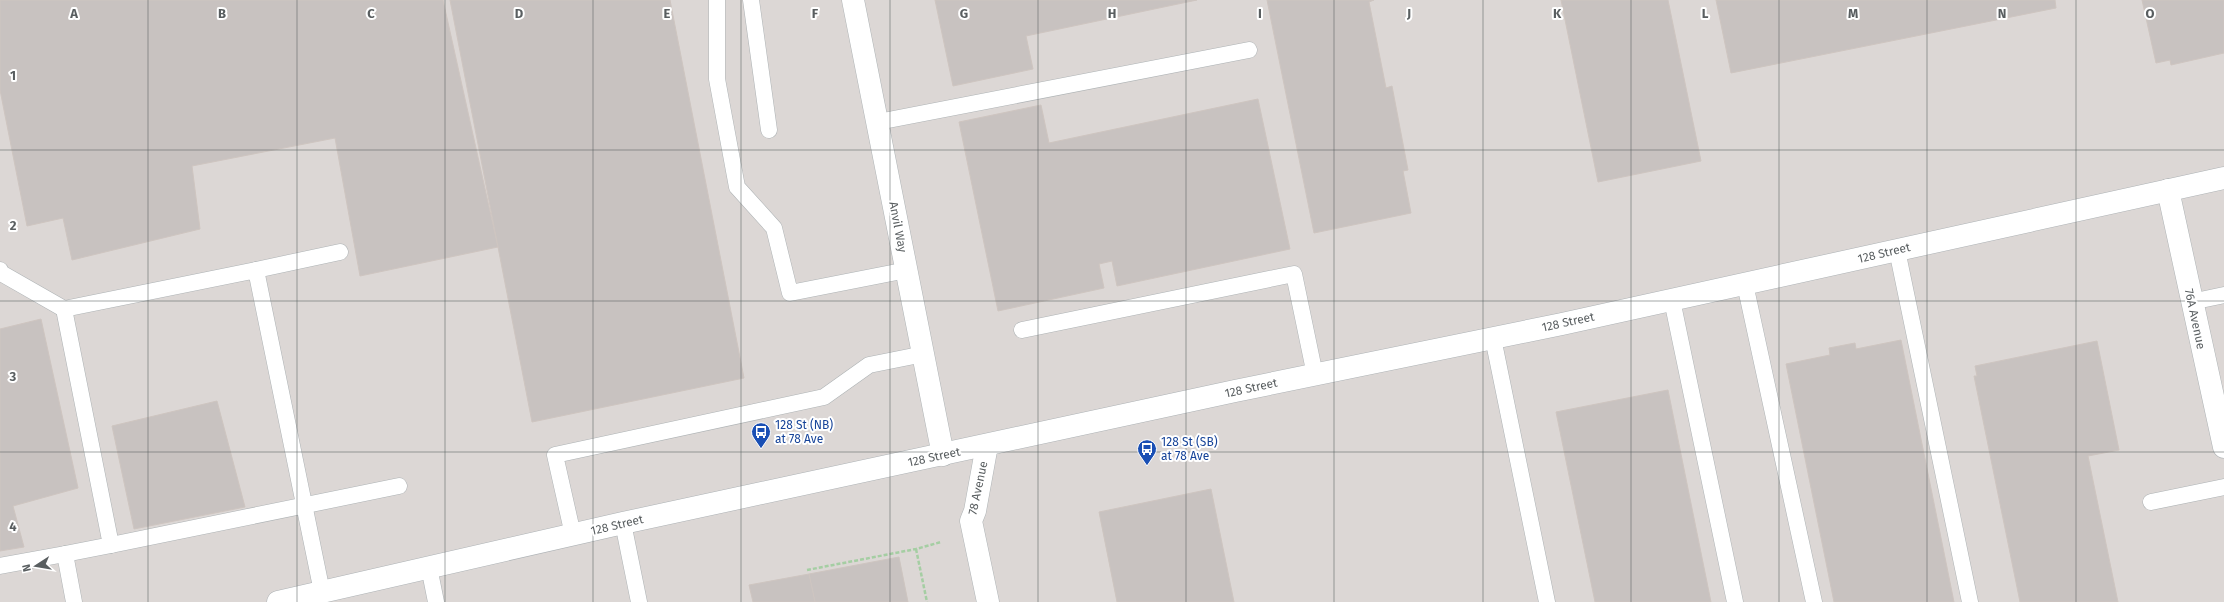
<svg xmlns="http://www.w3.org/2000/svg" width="2224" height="602" font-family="'Fira Sans',sans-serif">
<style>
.industrial{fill:#dcd7d5}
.building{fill:#c8c2c0;stroke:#cec5c0}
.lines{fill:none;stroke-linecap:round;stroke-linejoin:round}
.lane-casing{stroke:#aeb3b5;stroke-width:17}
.street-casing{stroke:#aeb3b5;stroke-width:23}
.secondary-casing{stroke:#adb2b5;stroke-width:23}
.path{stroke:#a5cea3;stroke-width:2.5;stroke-dasharray:4 2;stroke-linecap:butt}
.lane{stroke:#fff;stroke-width:16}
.street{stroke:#fff;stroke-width:22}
.secondary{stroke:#fff;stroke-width:22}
.grid{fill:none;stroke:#595e60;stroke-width:1;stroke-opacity:0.55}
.labels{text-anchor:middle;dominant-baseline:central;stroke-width:4;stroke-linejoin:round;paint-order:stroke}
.street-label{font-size:12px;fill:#595e60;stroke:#fff}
.transit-label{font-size:12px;fill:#164399;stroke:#fff;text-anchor:start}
.grid-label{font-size:13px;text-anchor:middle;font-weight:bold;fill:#595e60;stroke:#fff;stroke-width:4;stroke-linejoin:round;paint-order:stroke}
</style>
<rect width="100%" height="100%" fill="#eae5e0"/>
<!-- industrial -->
<rect class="industrial" x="0" y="0" width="2224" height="602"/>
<!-- building -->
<g class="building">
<polygon points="0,0 443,0 498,247 360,276 335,138 192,166 200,229 72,260 63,218 27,226 0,90"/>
<polygon points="450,0 670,0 744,378 532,422"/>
<polygon points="935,0 1197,0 1026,36 1033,69 953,86"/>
<polygon points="1267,0 1374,0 1369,2 1386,88 1392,86 1408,170 1403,171 1411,213 1314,233"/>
<polygon points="1561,0 1668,0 1701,161 1598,182"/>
<polygon points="1716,0 2055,0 2056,8 1731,73"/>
<polygon points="2142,0 2224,0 2224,53 2171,65 2170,60 2156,63"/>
<polygon points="1258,99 1290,249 1117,286 1112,261 1099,264 1104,288 998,311 959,122 1041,105 1049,143"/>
<polygon points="41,319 78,488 13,506 24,547 0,551 0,329"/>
<polygon points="1901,340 1954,602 1834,602 1786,364 1830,355 1829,348 1855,343 1856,349"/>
<polygon points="2097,341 2119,450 2088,456 2118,602 2020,602 1974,376 1977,376 1975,366"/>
<polygon points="1668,390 1711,602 1595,602 1556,412"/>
<polygon points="217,401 245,507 134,529 112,426"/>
<polygon points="1211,489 1234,602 1117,602 1099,512"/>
<polygon points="899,557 908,602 815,602 809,574"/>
<polygon points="809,574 815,602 753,602 749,585"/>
</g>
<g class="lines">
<!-- lane casing -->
<g class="lane-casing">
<g id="lane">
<polyline points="717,0 717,79 737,187 774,228 790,293 907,270"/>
<polyline points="751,0 769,130"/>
<polyline points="878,122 1249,50"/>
<polyline points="1897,250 1970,602"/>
<polyline points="0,270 1,273 64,309"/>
<polyline points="256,270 340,252"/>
<polyline points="1745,284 1814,602"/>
<polyline points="1672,300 1735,602"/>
<polyline points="2191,302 2224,295"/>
<polyline points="1022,330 1294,274 1315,375"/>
<polyline points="1493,338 1547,602"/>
<polyline points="2151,502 2224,487"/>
<polyline points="623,523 639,602"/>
<polyline points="573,535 555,455 824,397 869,365 924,354"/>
<polyline points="111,545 399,486"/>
<polyline points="0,566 65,554"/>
<polyline points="429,567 436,602"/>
<polyline points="74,602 65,554 111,545 64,309 256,270 322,592"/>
</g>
</g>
<!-- street casing -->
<g class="street-casing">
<g id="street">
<polyline points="853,0 943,455"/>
<polyline points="2168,190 2224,447"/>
<polyline points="987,445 975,511 971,521 988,602"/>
</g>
</g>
<!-- secondary casing -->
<g class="secondary-casing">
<polyline id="secondary" points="278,602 623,523 1235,391 1562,324 2224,178"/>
</g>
<!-- path -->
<g class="path">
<polyline points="916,549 927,602"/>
<polyline points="807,570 916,549 941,542"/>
</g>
<!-- lane -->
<use href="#lane" class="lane"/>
<!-- street -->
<use href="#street" class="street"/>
<!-- secondary -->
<use href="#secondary" class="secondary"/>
</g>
<!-- grid -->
<path class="grid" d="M148,0v602M297,0v602M445,0v602M593,0v602M741,0v602M890,0v602M1038,0v602M1186,0v602M1334,0v602M1483,0v602M1631,0v602M1779,0v602M1927,0v602M2076,0v602M0,150h2224M0,301h2224M0,452h2224"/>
<!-- icons -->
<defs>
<g id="bus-pin" transform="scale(1)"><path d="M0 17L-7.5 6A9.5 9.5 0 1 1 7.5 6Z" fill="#1a4fb4" stroke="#fff"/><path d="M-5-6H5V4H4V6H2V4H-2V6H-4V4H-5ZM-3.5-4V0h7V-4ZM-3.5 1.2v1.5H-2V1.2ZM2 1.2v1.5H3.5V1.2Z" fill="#fff"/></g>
</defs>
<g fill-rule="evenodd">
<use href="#bus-pin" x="761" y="432"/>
<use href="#bus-pin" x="1147" y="449"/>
</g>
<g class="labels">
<!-- street labels -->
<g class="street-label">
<text transform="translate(898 227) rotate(79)">Anvil Way</text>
<text transform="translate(1884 253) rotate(-13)">128 Street</text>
<text transform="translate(2195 319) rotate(78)">76A Avenue</text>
<text transform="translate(1568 322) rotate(-12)">128 Street</text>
<text transform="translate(1251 388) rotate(-12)">128 Street</text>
<text transform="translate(934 457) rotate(-12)">128 Street</text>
<text transform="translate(978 488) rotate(-78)">78 Avenue</text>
<text transform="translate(617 525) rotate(-13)">128 Street</text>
</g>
<!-- transit labels -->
<g class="transit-label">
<text x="775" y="425">128 St (NB)<tspan x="775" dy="14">at 78 Ave</tspan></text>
<text x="1161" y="442">128 St (SB)<tspan x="1161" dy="14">at 78 Ave</tspan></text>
</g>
</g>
<g class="grid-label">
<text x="74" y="18">A</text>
<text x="222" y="18">B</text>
<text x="371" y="18">C</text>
<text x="519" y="18">D</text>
<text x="667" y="18">E</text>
<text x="815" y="18">F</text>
<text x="964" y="18">G</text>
<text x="1112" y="18">H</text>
<text x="1260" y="18">I</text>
<text x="1409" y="18">J</text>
<text x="1557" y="18">K</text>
<text x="1705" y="18">L</text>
<text x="1853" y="18">M</text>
<text x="2002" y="18">N</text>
<text x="2150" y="18">O</text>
<text x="13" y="80">1</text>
<text x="13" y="230">2</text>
<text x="13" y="381">3</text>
<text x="13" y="531">4</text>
</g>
<!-- north arrow -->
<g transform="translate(36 566) rotate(258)" stroke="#ffffff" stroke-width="3" paint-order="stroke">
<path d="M0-3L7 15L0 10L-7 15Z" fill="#595e60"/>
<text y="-6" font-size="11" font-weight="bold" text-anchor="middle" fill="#595e60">N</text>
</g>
</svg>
